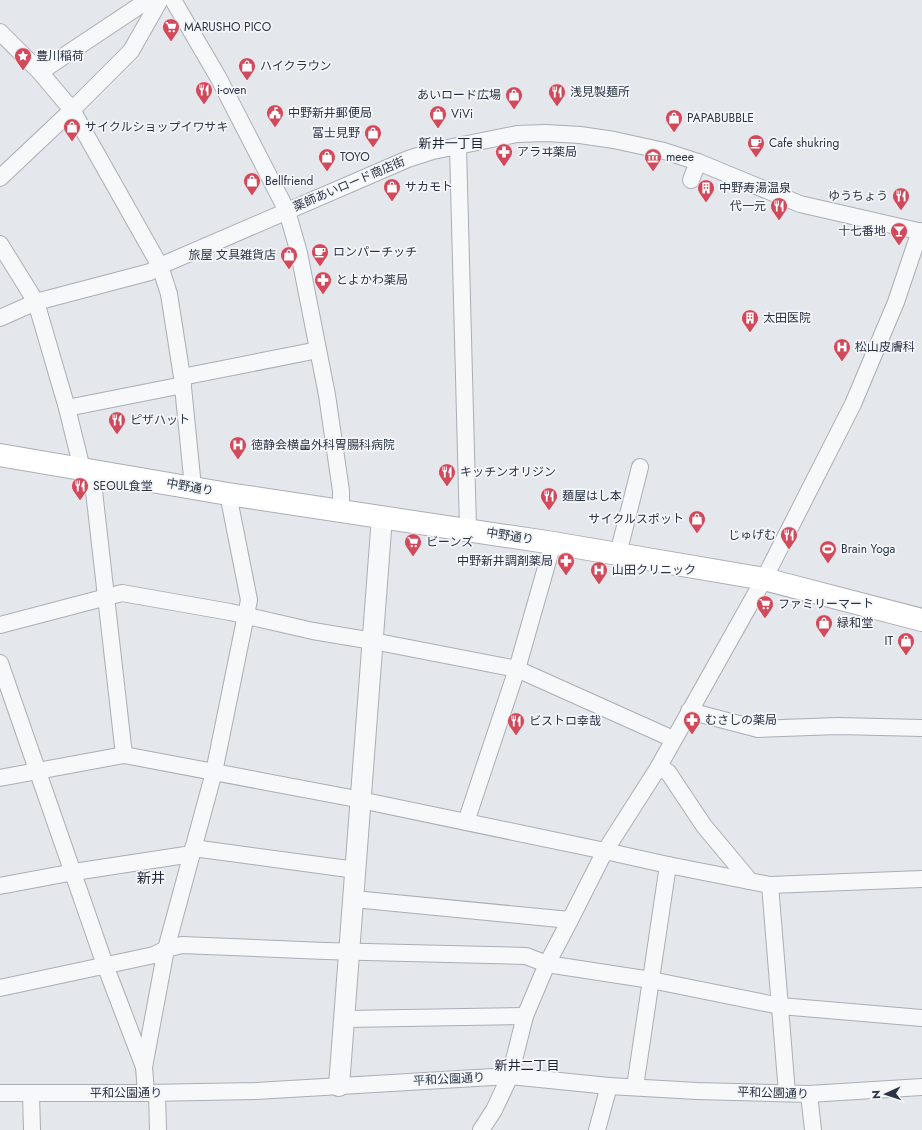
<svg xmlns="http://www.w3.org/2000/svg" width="922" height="1130" font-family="Jost,'Noto Sans JP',sans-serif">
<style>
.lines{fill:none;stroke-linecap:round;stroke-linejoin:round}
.minor-casing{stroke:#a9aeb7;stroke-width:18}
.tertiary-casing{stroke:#a9aeb7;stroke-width:22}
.secondary-casing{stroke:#a9aeb7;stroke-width:24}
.minor{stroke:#f7f8fa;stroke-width:16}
.tertiary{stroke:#f7f8fa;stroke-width:20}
.secondary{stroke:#fff;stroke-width:22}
.labels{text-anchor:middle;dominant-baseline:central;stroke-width:3.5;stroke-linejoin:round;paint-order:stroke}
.poi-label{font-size:12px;fill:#2b3445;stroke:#f4f6f9;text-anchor:start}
.street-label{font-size:12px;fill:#2b3445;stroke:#f4f6f9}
.neighbourhood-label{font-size:13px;fill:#1d2536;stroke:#f4f6f9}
.quarter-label{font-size:14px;fill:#1d2536;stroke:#f4f6f9}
</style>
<rect width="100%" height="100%" fill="#e4e7ec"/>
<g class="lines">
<!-- minor casing -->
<g class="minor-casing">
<g id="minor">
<polyline points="173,0 218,77 287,211 299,253 327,395 341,491 341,511"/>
<polyline points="0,32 40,72 72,110 160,266 169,294 182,377 193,487"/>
<polyline points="40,72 148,0"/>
<polyline points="458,147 468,529"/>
<polyline points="0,178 72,110 131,51 160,0"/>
<polyline points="691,180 698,162"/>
<polyline points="0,244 36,302 67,408 82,469"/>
<polyline points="0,318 36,302 150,272 160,266 408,159 433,151 517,134 546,133 580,135 614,140 664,151 698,162 800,204 922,232"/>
<polyline points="182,377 318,350"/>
<polyline points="67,408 183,385"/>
<polyline points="93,471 94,491 124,755"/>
<polyline points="618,554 640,467"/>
<polyline points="0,625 122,593 230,612 313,631 373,641 517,669 673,739"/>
<polyline points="0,663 105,965 144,1067"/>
<polyline points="689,711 758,729 838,726 922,728"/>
<polyline points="658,768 668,772 704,826 750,881"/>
<polyline points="0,778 124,755 346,797 605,851 668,865 770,885 922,879"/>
<polyline points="466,822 517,669 553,543"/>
<polyline points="193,848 356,870"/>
<polyline points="770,885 787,1093"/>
<polyline points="0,886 74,872 192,854"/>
<polyline points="354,899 570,920"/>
<polyline points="0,988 154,955 166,949 182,945 325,951 526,956 547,964 651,980 780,1006 922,1018"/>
<polyline points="344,1019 525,1016"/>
<polyline points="635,1087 668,865"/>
<polyline points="0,1093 146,1093 256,1091 510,1076 609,1086 697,1091 809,1094 922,1087"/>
<polyline points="146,1093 144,1067 166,949 214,772 249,600 228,494"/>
<polyline points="157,1093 158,1130"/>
<polyline points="31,1094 32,1130"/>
<polyline points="809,1094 813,1130"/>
<polyline points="481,1130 494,1110 510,1076 525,1016 547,964 570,920 605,851 658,768 764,579 853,404 896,302 920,231"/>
<polyline points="597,1130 609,1086"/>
</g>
</g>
<!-- tertiary casing -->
<g class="tertiary-casing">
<polyline id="tertiary" points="339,1086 382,517"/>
</g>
<!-- secondary casing -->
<g class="secondary-casing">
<polyline id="secondary" points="0,455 228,494 553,543 764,579 922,620"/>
</g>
<!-- minor -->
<use href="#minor" class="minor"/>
<!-- tertiary -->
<use href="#tertiary" class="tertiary"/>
<!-- secondary -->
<use href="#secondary" class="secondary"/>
</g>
<!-- icons -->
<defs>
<g id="supermarket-pin" transform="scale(0.9)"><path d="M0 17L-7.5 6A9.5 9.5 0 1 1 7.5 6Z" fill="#d1495b" stroke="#f4f6f9"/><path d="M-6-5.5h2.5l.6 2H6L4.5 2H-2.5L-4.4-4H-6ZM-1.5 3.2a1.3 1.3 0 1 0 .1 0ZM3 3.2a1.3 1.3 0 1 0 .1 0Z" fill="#fff"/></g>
<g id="sight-pin" transform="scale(0.9)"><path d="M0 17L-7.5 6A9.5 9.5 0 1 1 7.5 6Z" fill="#d1495b" stroke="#f4f6f9"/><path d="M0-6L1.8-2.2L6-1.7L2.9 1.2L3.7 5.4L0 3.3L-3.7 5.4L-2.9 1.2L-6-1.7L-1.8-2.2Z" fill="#fff"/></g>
<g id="shop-pin" transform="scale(0.9)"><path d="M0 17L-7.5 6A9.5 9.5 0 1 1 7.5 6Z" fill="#d1495b" stroke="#f4f6f9"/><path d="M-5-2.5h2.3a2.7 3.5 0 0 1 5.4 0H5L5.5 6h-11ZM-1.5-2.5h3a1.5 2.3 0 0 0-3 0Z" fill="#fff"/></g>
<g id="restaurant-pin" transform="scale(0.9)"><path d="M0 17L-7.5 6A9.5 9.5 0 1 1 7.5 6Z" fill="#d1495b" stroke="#f4f6f9"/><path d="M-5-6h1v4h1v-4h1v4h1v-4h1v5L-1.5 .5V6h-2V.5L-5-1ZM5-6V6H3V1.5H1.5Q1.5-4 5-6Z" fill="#fff"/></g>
<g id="civic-pin" transform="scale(0.9)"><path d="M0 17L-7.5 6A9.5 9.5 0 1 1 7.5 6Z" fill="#d1495b" stroke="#f4f6f9"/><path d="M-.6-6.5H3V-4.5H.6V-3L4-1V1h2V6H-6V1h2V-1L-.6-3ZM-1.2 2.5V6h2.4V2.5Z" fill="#fff"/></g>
<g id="cafe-pin" transform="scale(0.9)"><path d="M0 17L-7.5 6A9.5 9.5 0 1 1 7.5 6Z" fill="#d1495b" stroke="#f4f6f9"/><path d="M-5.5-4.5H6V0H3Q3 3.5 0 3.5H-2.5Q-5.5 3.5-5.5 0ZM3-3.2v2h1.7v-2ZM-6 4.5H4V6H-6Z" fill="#fff"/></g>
<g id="pharmacy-pin" transform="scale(0.9)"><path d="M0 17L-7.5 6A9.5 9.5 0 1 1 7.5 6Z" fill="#d1495b" stroke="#f4f6f9"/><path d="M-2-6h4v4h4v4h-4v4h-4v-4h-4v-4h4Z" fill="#fff"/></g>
<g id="museum-pin" transform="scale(0.9)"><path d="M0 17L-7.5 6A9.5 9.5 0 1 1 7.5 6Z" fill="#d1495b" stroke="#f4f6f9"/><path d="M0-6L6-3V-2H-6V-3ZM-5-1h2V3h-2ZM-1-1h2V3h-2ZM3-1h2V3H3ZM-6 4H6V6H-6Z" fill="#fff"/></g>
<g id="building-pin" transform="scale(0.9)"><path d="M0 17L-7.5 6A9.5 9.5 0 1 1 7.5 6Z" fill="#d1495b" stroke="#f4f6f9"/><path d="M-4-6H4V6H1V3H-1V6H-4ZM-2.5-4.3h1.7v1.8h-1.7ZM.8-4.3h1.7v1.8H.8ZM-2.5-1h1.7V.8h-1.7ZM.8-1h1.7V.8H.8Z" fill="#fff"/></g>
<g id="bar-pin" transform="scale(0.9)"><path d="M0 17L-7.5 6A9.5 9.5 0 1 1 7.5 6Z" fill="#d1495b" stroke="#f4f6f9"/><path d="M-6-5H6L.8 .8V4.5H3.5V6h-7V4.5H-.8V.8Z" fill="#fff"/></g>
<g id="hospital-pin" transform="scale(0.9)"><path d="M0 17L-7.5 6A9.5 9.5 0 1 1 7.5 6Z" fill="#d1495b" stroke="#f4f6f9"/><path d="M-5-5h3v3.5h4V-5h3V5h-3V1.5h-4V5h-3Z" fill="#fff"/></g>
<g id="stadium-pin" transform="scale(0.9)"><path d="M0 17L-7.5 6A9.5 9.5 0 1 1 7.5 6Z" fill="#d1495b" stroke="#f4f6f9"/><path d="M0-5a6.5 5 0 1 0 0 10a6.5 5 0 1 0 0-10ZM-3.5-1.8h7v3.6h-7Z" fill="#fff"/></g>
</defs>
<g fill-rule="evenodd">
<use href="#supermarket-pin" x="171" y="27"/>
<use href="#sight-pin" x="23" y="56"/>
<use href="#shop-pin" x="247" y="66"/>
<use href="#restaurant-pin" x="204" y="90"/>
<use href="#restaurant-pin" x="557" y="92"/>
<use href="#shop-pin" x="514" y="95"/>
<use href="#civic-pin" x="275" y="113"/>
<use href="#shop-pin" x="438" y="114"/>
<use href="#shop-pin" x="674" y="118"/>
<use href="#shop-pin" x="72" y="127"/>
<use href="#shop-pin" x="373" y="133"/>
<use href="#cafe-pin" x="756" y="143"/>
<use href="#pharmacy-pin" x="504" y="152"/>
<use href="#shop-pin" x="327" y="157"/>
<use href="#museum-pin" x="653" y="157"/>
<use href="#shop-pin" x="252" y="181"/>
<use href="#shop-pin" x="392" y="187"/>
<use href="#building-pin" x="706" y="188"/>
<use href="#restaurant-pin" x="901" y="196"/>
<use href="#restaurant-pin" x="779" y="206"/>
<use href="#bar-pin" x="899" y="231"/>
<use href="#cafe-pin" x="320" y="252"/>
<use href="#shop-pin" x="289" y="255"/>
<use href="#pharmacy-pin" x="323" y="280"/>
<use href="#building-pin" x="750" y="318"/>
<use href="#hospital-pin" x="842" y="347"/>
<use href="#restaurant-pin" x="117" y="420"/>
<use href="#hospital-pin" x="238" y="445"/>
<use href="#restaurant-pin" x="447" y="472"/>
<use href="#restaurant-pin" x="80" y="486"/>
<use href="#restaurant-pin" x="549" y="496"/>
<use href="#shop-pin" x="697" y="519"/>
<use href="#restaurant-pin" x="789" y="535"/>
<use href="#supermarket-pin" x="413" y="542"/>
<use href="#stadium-pin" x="828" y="549"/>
<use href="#pharmacy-pin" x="566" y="561"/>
<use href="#hospital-pin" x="599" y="570"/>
<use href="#supermarket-pin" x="765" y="604"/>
<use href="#shop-pin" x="824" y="623"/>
<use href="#shop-pin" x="906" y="641"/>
<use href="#pharmacy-pin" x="692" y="720"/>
<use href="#restaurant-pin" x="516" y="721"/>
</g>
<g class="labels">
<!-- poi labels -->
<g class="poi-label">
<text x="184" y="27">MARUSHO PICO</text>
<text x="36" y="56">豊川稲荷</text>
<text x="260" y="66">ハイクラウン</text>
<text x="217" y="90">i-oven</text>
<text x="570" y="92">浅見製麺所</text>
<text x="501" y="95" text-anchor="end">あいロード広場</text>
<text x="288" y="113">中野新井郵便局</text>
<text x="451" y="114">ViVi</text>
<text x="687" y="118">PAPABUBBLE</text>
<text x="85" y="127">サイクルショップイワサキ</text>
<text x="360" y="133" text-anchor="end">冨士見野</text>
<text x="769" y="143">Cafe shukring</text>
<text x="517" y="152">アラヰ薬局</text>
<text x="340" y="157">TOYO</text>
<text x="666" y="157">meee</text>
<text x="265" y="181">Bellfriend</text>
<text x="405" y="187">サカモト</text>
<text x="719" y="188">中野寿湯温泉</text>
<text x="888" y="196" text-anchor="end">ゆうちょう</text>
<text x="766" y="206" text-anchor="end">代一元</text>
<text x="886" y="231" text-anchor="end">十七番地</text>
<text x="333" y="252">ロンパーチッチ</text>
<text x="276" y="255" text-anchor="end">旅屋 文具雑貨店</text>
<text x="336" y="280">とよかわ薬局</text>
<text x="763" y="318">太田医院</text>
<text x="855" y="347">松山皮膚科</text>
<text x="130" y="420">ピザハット</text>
<text x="251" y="445">徳静会横畠外科胃腸科病院</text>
<text x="460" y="472">キッチンオリジン</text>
<text x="93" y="486">SEOUL食堂</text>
<text x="562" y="496">麺屋はし本</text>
<text x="684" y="519" text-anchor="end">サイクルスポット</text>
<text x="776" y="535" text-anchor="end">じゅげむ</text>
<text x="426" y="542">ビーンズ</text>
<text x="841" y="549">Brain Yoga</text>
<text x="553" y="561" text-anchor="end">中野新井調剤薬局</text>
<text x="612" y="570">山田クリニック</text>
<text x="778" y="604">ファミリーマート</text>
<text x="837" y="623">緑和堂</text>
<text x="893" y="641" text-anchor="end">IT</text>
<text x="705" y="720">むさしの薬局</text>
<text x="529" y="721">ビストロ幸哉</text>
</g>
<!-- street labels -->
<g class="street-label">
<text transform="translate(349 184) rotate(-23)">薬師あいロード商店街</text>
<text transform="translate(190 487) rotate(10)">中野通り</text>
<text transform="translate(510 536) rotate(9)">中野通り</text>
<text transform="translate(449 1079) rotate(-3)">平和公園通り</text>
<text x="126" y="1093">平和公園通り</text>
<text transform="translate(773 1093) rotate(2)">平和公園通り</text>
</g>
<!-- neighbourhood labels -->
<g class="neighbourhood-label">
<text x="451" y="143">新井一丁目</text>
<text x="527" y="1065">新井二丁目</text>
</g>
<!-- quarter labels -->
<g class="quarter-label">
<text x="151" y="878">新井</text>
</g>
</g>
<!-- north arrow -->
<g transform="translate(886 1094) rotate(267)" stroke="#f4f6f9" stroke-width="3" paint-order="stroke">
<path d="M0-3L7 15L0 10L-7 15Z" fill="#2b3445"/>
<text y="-6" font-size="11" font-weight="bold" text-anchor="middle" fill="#2b3445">N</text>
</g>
</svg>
